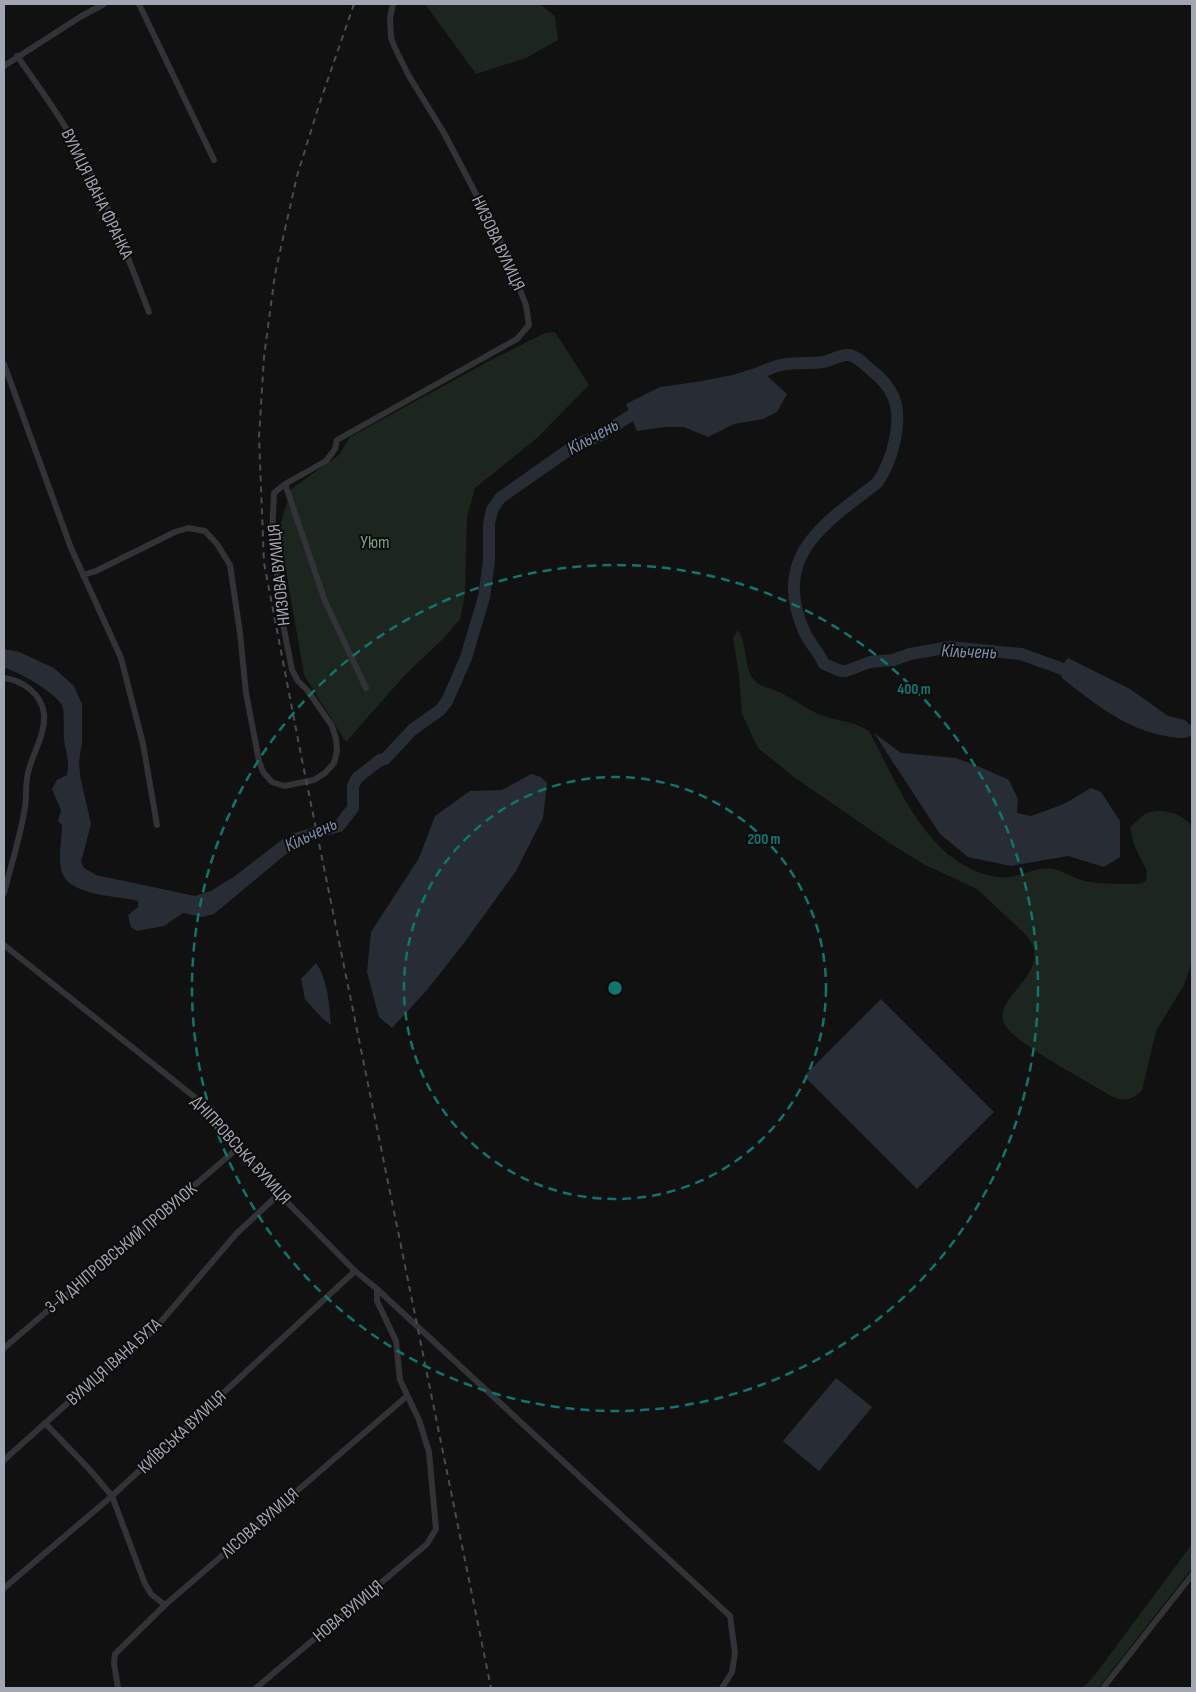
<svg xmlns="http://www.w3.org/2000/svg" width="1196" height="1692" font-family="'Sofia Sans Condensed',sans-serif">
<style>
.green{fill:#1d251f}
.water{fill:#282d35}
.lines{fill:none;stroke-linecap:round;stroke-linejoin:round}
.river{stroke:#282d35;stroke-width:12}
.street{stroke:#323237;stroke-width:6}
.rail{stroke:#4b4c52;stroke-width:2;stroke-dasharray:6 5;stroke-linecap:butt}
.ring{fill:none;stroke:#0f766e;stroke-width:2.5;stroke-dasharray:9 6}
.labels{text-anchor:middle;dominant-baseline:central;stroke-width:4;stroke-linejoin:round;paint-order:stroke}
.street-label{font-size:18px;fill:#a2a5b2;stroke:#0c0c0d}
.park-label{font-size:18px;fill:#7a9d80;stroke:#0c0c0d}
.water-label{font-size:19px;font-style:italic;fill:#7a8fad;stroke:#0c0c0d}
.centre{fill:#0f766e;stroke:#0c0c0d;stroke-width:2.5}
.ring-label{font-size:15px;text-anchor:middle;font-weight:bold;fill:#0f766e;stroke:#0c0c0d;stroke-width:4;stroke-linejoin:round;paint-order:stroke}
</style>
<rect width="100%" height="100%" fill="#111112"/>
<!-- green -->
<g class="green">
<polygon points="425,4 540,4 555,16 558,40 526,58 476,74"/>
<polygon points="555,332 589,385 537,438 475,488 467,517 465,594 460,619 444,638 405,675 346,742 304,675 279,529 291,489 339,455 350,437 491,360 545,333"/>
<path d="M738,630c10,15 6,39 16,50 7,8 18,8 27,13 13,6 24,15 37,21 17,7 36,7 51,17 29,54 59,135 128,146 20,3 37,-11 56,-8 11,2 21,10 32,12 17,4 37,2 54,3l7,-3 1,-10 -13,-26 -4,-18c5,-4 10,-10 15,-13 13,-7 41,-1 47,14 3,11 -1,42 -1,54l1,8v72l-8,23 -28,46 -14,59c-14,16 -27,9 -43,-1 -21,-13 -84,-46 -94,-64 -16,-29 53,-52 21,-90l-49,-46 -52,-24 -34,-21 -97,-67 -36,-29 -16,-34 -3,-38 -6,-38z"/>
<polygon points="1192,1544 1192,1568 1098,1688 1083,1688 1095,1675"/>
</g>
<!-- water -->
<g class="water">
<polygon points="761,366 763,372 787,394 777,412 763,419 734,424 708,437 684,427 665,427 637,431 626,404 660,387 696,382 733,375"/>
<path d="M4,649l15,3 35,16 20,18 8,18v39l-3,18 1,15 11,48 -10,38 3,6 12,7 99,21 16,-5 24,-15 48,-37 18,-4 9,-6 2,5 -4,7 -22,13 -72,60 -12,3 -19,-4 -19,13 -27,5 -6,-4 -3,-12 10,-8v-6c-19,-5 -65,-5 -75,-26 -6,-14 -1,-35 -1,-50l-4,-4 3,-11 -9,-21 5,-9 10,-5c3,-13 -1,-23 -3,-35 -1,-9 1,-28 -2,-35 -7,-12 -45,-35 -58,-37z"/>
<path d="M1068,658l62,31 38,27 17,4 7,7v9c-9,3 -16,2 -26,0 -41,-7 -72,-33 -104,-58l-2,-10z"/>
<polygon points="874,733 901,753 956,758 980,767 1009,780 1018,799 1017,813 1031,816 1064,804 1091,788 1101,792 1120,821 1120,857 1104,867 1068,856 1011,866 968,857 940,834"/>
<polygon points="531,774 541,777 547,783 543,818 516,871 464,943 427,990 392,1028 379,1017 367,972 371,932 419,858 435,816 470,791 502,790"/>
<path d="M316,963c12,16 13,42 15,62l-9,-7 -17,-19 -4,-20z"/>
<polygon points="881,999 994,1112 917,1189 804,1076"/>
<polygon points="836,1378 872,1407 819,1471 783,1441"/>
</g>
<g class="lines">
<!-- river -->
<g class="river">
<path d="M748,378c11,-4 22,-11 33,-13 13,-3 28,-1 42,-3 9,-1 16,-8 26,-7 8,1 16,10 22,15 9,7 17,15 22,26 11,25 -1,66 -16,87 -53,41 -106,72 -73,148 5,12 15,21 20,33l17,7h5l24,-9 23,-2 17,-6 40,-7 71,7 39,14 14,7"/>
<polyline points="295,839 339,826 353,808 353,786 357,778 380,760 385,759 412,730 440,710 447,701 466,658 484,597 489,561 489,524 492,510 500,498 577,444 599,436 636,412 646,409"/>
</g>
<!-- street -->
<g class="street">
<polyline points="139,4 214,160"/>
<path d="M17,56c19,27 39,54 55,82 32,55 54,115 77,174"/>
<polyline points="4,66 80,17 104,4"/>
<polyline points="4,364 71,548 121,658 143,744 157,825"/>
<polyline points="285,484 325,601 366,688"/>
<polyline points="83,575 96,571 175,532 188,528 205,531 217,544 230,565 240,633 246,693 259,761 263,772 272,782 284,786 314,780 325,773 334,763 337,751 336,739 332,726 308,691 298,681 292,670 284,629 272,535 274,493 285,484 326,461 335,449 337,440 517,339 529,325 526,305 499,238 444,133 409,76 395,48 391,38 390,18 393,4"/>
<path d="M4,678c18,2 38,16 40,36 2,20 -12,40 -16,59 -3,11 -1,23 -3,34 -4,28 -14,58 -21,86"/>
<polyline points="4,945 207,1107 238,1148 279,1194 355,1271 377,1289 730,1616 735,1653 732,1672 722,1688"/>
<polyline points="4,1348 238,1148"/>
<polyline points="45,1423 90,1470 112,1496 145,1584 151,1594 165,1605"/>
<polyline points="4,1460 99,1375 152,1332 237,1233 279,1194"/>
<polyline points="4,1588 112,1496 355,1271"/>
<polyline points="118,1688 114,1663 115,1654 165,1605 407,1396"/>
<polyline points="256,1688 427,1544 436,1529 429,1452 419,1420 400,1380 396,1341 377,1301 377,1289"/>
<polyline points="1103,1688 1192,1575"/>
</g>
<!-- rail -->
<polyline class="rail" points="354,4 319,105 297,176 275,274 264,357 259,437 264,563 301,755 491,1688"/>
</g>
<!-- distance rings -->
<g class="ring">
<circle cx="615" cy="988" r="211"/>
<circle cx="615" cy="988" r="423"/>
</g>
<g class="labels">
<!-- street labels -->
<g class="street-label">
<text transform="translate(97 194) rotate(64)">ВУЛИЦЯ ІВАНА ФРАНКА</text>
<text transform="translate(498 243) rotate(65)">НИЗОВА ВУЛИЦЯ</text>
<text transform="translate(279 575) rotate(-96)">НИЗОВА ВУЛИЦЯ</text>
<text transform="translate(241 1150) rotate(48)">ДНІПРОВСЬКА ВУЛИЦЯ</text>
<text transform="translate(121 1248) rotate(-40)">3-Й ДНІПРОВСЬКИЙ ПРОВУЛОК</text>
<text transform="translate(114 1362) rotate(-42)">ВУЛИЦЯ ІВАНА БУТА</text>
<text transform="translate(182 1432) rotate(-43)">КИЇВСЬКА ВУЛИЦЯ</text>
<text transform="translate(260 1523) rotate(-41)">ЛІСОВА ВУЛИЦЯ</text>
<text transform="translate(348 1611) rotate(-40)">НОВА ВУЛИЦЯ</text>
</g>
<!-- park labels -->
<g class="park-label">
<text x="375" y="542">Уют</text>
</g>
<!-- water labels -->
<g class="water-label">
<text transform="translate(593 437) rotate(-29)">Кільчень</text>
<text transform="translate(969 652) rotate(2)">Кільчень</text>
<text transform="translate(311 835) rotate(-26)">Кільчень</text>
</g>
</g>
<circle cx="615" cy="988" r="8" class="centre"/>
<g class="ring-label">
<text x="914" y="694">400 m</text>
<text x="764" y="844">200 m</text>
</g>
<!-- border -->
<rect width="1196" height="1692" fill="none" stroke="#a2a5b2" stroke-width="10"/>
</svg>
